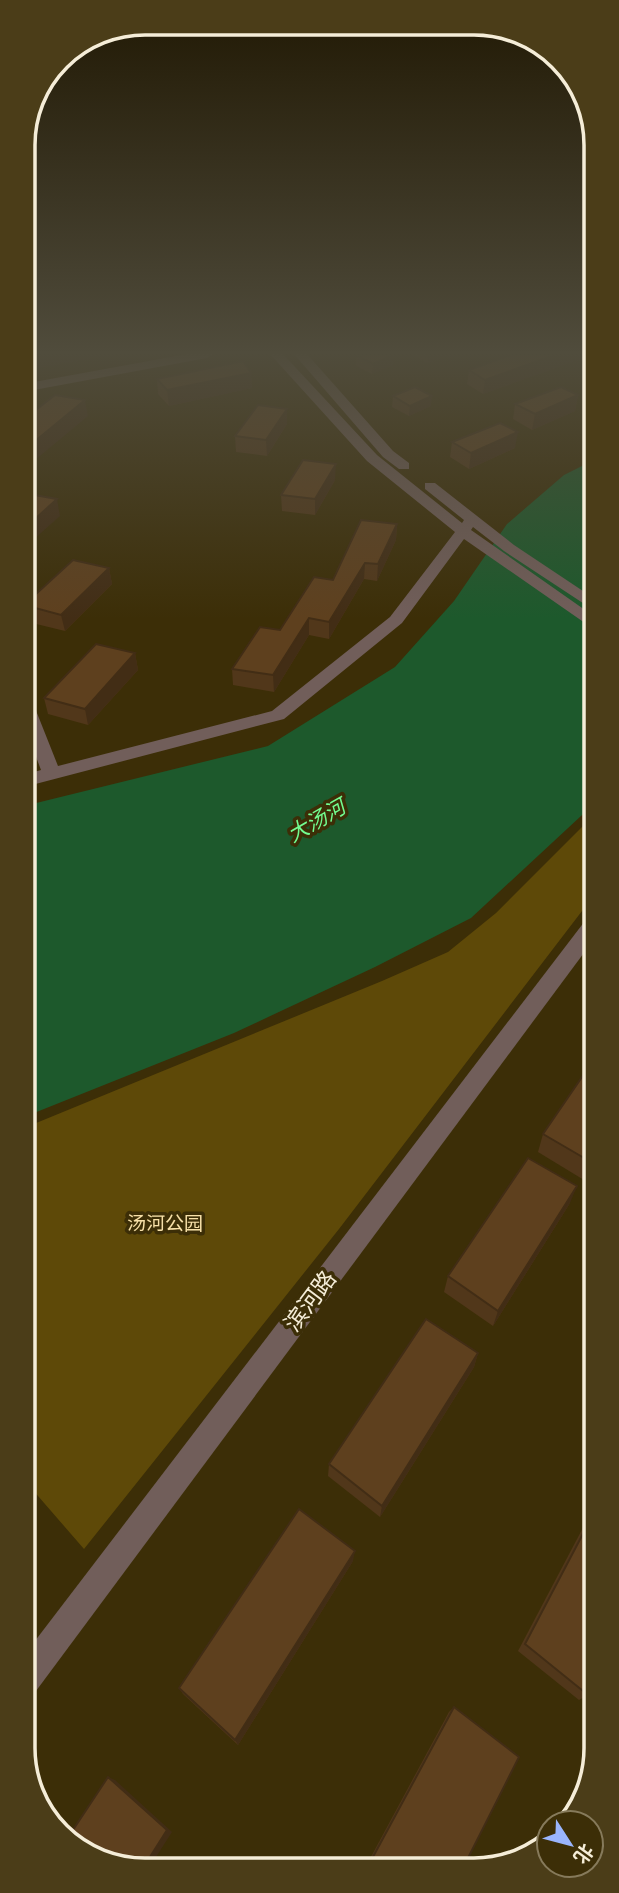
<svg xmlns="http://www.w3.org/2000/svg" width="619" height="1893" font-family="'Asap Condensed','Noto Sans SC',sans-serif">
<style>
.green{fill:#5e4908}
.water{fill:#1d592c}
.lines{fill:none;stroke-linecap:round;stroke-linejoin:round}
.minor{fill:#715e5a;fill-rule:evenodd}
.wall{fill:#51371a}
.shaded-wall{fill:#422d15}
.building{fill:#5e401e;stroke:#422d15;stroke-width:2}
.labels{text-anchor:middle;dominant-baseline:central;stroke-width:7;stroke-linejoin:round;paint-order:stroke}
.park-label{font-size:19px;fill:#f7e0a8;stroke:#3c2e07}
.water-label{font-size:21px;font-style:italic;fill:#72fc90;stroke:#3c2e07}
.near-street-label{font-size:23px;fill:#f5edd8;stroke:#3c2e07}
.rim{fill:none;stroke:#f5edd8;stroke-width:3.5}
</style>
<rect width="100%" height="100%" fill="#3c2e07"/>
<!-- green -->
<polygon class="green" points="595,814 595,894 339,1229 84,1549 25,1481 24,1128 382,981 448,952 496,913"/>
<!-- water -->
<polygon class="water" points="594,460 595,803 471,918 375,967 234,1033 24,1117 24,806 268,746 395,667 454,601 507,524 564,475"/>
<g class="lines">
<!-- minor -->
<g class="minor">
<polygon points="187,354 213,354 207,358 23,392 23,384"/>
<polygon points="270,354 283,354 377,455 462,523 464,520 425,489 425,483 435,483 514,545 595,599 595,611 504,551 473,527 471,530 595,617 595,630 464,539 402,623 284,719 24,787 24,775 41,770 24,725 24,698 33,703 58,766 272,711 390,617 455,532 367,461"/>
<polygon points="294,354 307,354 393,451 409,463 409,469 399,469 383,457"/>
<polygon points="595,915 595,938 36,1691 25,1696 25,1654 588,917"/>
</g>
</g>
<!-- wall -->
<g class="wall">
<polygon points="412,354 455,354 427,363"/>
<polygon points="594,354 483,394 467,384 469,370"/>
<polygon points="356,355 393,365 372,374 356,366"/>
<polygon points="251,373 252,388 169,406 158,394 157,379"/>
<polygon points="594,376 594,398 586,394 589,379"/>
<polygon points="578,395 575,411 532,430 513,419 515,404"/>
<polygon points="393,396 431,406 409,416 392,407"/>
<polygon points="287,424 267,456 236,452 235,436"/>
<polygon points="452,442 515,448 469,469 450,457"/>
<polygon points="335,480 315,515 282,511 281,495"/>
<polygon points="397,524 396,540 377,581 364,579 329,639 309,635 274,692 233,685 232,669 280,630 333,580"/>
<polygon points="109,568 112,584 65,631 28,622 24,605"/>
<polygon points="135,653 138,670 88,725 48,714 44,698"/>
<polygon points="543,1134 595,1162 584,1180 538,1152"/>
<polygon points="570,1203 493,1326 444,1292 448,1276"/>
<polygon points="478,1353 474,1367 380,1517 328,1476 329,1464"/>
<polygon points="596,1503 596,1679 588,1695 579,1700 518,1651"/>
<polygon points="353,1561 238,1745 183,1694 179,1688"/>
<polygon points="454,1707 463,1868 365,1868 449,1712"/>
</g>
<!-- shaded-wall -->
<g class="shaded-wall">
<polygon points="23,354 116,354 23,371"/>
<polygon points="428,354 455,354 427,363"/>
<polygon points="557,354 594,354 483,394 485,380"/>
<polygon points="393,355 393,365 372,374 373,364"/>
<polygon points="251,373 252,388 169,406 167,390"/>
<polygon points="578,395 575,411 532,430 535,414"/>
<polygon points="432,396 431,406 409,416 410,406"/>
<polygon points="85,400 88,416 23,470 23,451"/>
<polygon points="287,409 287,424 267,456 266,440"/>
<polygon points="518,432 515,448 469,469 471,453"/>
<polygon points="336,464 335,480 315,515 315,499"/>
<polygon points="57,499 60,516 24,548 24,529"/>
<polygon points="397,524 396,540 377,581 378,564"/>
<polygon points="365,563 364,579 329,639 329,622"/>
<polygon points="109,568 112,584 65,631 61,615"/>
<polygon points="309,618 309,635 274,692 273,675"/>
<polygon points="135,653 138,670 88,725 85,709"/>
<polygon points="595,1156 595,1162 584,1180 591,1162"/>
<polygon points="577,1186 570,1203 493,1326 498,1311"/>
<polygon points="478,1353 474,1367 380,1517 382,1506"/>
<polygon points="355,1551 353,1561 238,1745 235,1740"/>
<polygon points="108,1777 115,1780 172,1832 149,1868 143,1868"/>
</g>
<!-- building -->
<g class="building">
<polygon points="360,354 392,354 393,355 373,364 356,355"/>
<polygon points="513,354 557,354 485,380 469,370"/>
<polygon points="243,361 251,373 167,390 157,379"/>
<polygon points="415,387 432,396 410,406 393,396"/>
<polygon points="561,387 578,395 535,414 515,404"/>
<polygon points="55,395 85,400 23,451 23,420"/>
<polygon points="258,405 287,409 266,440 235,436"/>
<polygon points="500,423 518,432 471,453 452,442"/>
<polygon points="303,460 336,464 315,499 281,495"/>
<polygon points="23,493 57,499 24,529"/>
<polygon points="361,520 397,524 378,564 365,563 329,622 309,618 273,675 232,669 260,627 280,630 314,577 333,580"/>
<polygon points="73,560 109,568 61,615 24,605"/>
<polygon points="96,644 135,653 85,709 44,698"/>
<polygon points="595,1058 595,1156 591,1162 543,1134"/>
<polygon points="528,1158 577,1186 498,1311 448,1276"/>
<polygon points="426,1319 478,1353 382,1506 329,1464"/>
<polygon points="299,1509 355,1551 235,1740 179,1688"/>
<polygon points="596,1509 596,1679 588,1695 525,1644"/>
<polygon points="454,1707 519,1757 463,1868 367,1868"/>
<polygon points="108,1777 167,1830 143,1868 121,1868 67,1839"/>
</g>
<!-- sky -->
<linearGradient id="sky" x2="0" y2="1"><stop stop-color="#211904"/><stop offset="0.57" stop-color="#504c3c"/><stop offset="1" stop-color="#504c3c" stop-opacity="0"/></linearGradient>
<rect width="619" height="619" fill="url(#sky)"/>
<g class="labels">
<!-- park labels -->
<g class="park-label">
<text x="165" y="1223">汤河公园</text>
</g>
<!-- water labels -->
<g class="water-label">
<text transform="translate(316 820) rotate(-30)">大汤河</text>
</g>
<!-- near-street labels -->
<g class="near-street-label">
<text transform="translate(310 1301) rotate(-53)">滨河路</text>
</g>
</g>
<!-- crop -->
<path d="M0 0H619V1893H0ZM145 35H474A110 110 0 0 1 584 145V1748A110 110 0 0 1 474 1858H145A110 110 0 0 1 35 1748V145A110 110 0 0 1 145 35Z" fill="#4b3d18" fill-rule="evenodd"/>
<path class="rim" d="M145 35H474A110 110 0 0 1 584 145V1748A110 110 0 0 1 474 1858H145A110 110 0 0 1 35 1748V145A110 110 0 0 1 145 35Z"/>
<!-- north arrow -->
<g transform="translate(570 1844) rotate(126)"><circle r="33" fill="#3c2e07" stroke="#867a5b" stroke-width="2"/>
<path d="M0-5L12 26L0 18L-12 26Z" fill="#9ab5fd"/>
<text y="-10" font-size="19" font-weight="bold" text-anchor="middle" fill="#f5edd8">北</text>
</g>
</svg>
